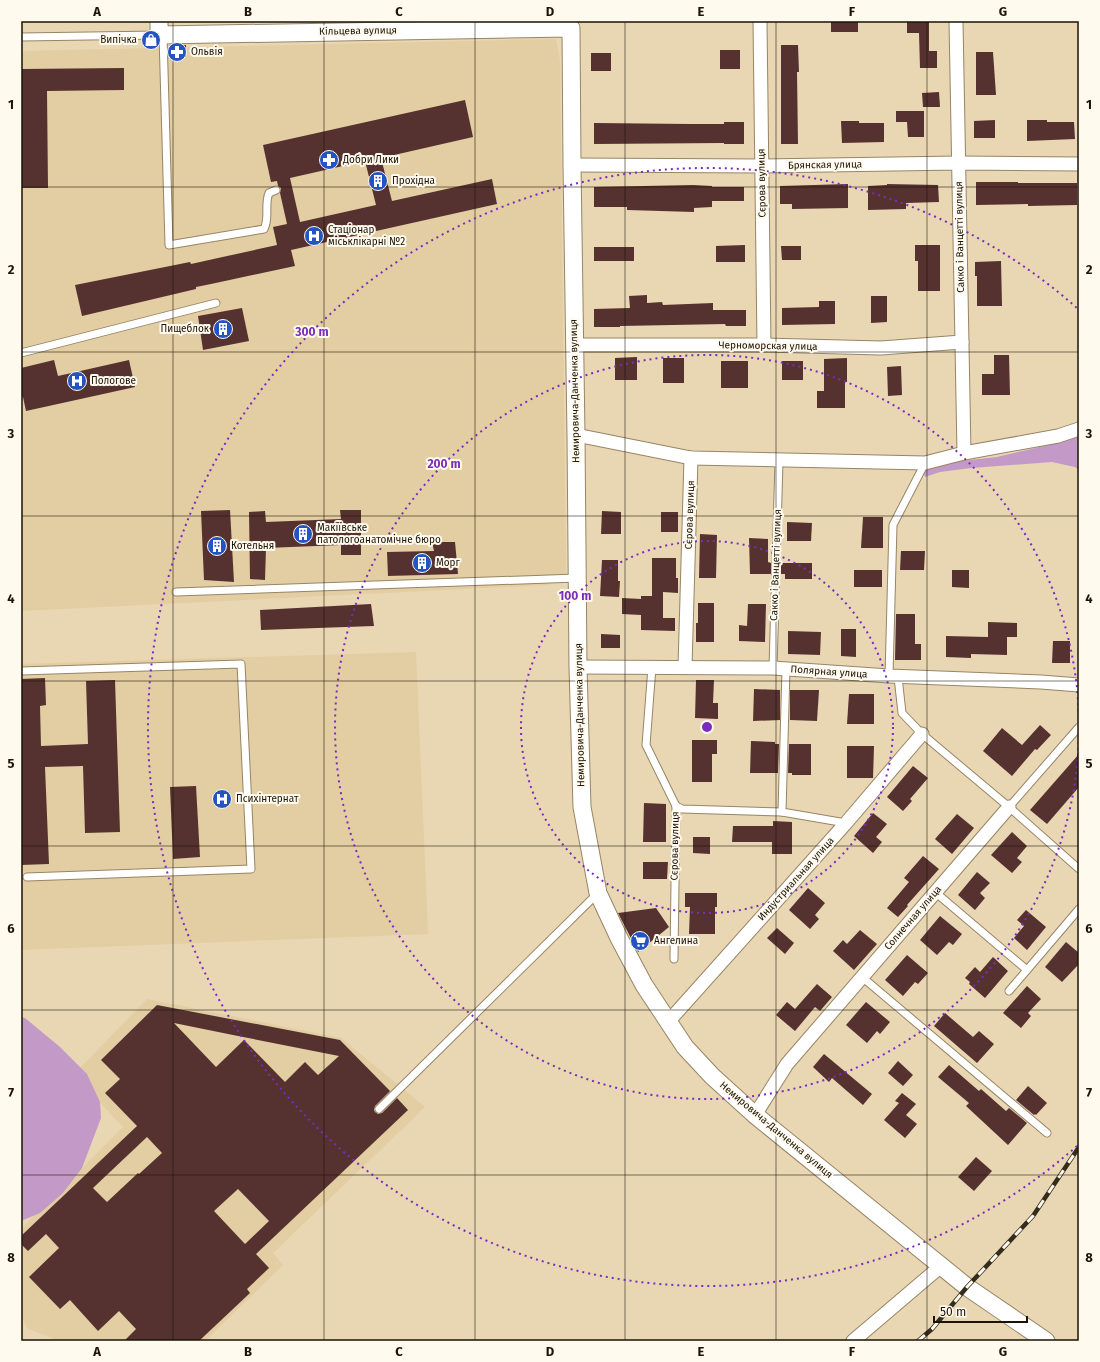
<svg xmlns="http://www.w3.org/2000/svg" width="1100" height="1362" font-family="'Fira Sans',sans-serif">
<style>
.built{fill:#e3cda2}
.green{fill:#c399c7}
.building{fill:#553230;fill-rule:evenodd}
.lines{fill:none;stroke-linecap:round;stroke-linejoin:round}
.service-casing{stroke:#978564;stroke-width:9}
.minor-casing{stroke:#978564;stroke-width:15}
.tertiary-casing{stroke:#978564;stroke-width:19}
.service{stroke:#fff;stroke-width:7}
.minor{stroke:#fff;stroke-width:13}
.tertiary{stroke:#fff;stroke-width:17}
.rail-casing{stroke:#342c1c;stroke-width:4.5}
.rail{stroke:#fff9ee;stroke-width:3;stroke-dasharray:9;stroke-linecap:butt}
.grid{fill:none;stroke:#1a1306;stroke-width:1;stroke-opacity:0.55}
.ring{fill:none;stroke:#7b2cbf;stroke-width:2;stroke-dasharray:2 4}
.labels{text-anchor:middle;dominant-baseline:central;stroke-width:4;stroke-linejoin:round;paint-order:stroke}
.street-label{font-size:10px;fill:#1a1306;stroke:#fff9ee}
.poi-label{font-size:10px;fill:#1a1306;stroke:#fff9ee;text-anchor:start}
.centre{fill:#7b2cbf;stroke:#fff9ee;stroke-width:2}
.ring-label{font-size:12px;text-anchor:middle;font-weight:bold;fill:#7b2cbf;stroke:#fff9ee;stroke-width:4;stroke-linejoin:round;paint-order:stroke}
.neatline{fill:none;stroke:#1a1306;stroke-width:1.5}
.grid-label{font-size:13px;text-anchor:middle;font-weight:bold;fill:#1a1306}
</style>
<rect width="100%" height="100%" fill="#e9d6b3"/>
<!-- built -->
<g class="built">
<polygon points="556,39 560,60 566,575 548,585 21,611 21,51"/>
<polygon points="416,652 428,934 21,950 21,664"/>
<polygon points="147,999 341,1038 425,1107 273,1253 283,1265 205,1341 58,1341 27,1328 21,1314 21,1229 123,1127 74,1074"/>
</g>
<!-- green -->
<g class="green">
<polygon points="1079,436 1079,470 1075,467 1052,462 971,468 940,472 925,477 923,470 943,463 997,457 1057,443"/>
<polygon points="21,1017 25,1018 60,1047 87,1074 100,1102 101,1118 82,1168 63,1193 40,1213 21,1221"/>
</g>
<!-- building -->
<g class="building">
<rect x="831" y="21" width="27" height="11"/>
<polygon points="907,21 929,21 929,51 937,51 937,68 920,68 919,33 907,33"/>
<polygon points="171,45 186,45 186,57 169,57 169,47"/>
<polygon points="781,45 798,45 799,72 797,72 798,144 781,144"/>
<rect x="720" y="50" width="20" height="19"/>
<polygon points="976,52 993,52 996,95 976,95"/>
<rect x="591" y="53" width="20" height="18"/>
<polygon points="124,68 124,90 47,91 48,188 22,188 21,69"/>
<polygon points="939,92 940,107 923,107 922,93"/>
<path d="M465,100l8,37 -92,21 11,43 100,-22 5,25 -206,46 4,16 -84,18 -15,3v2l-114,27 -7,-31 115,-23 1,2 86,-19 -4,-18 14,-3 -7,-31 1,-5 -3,-2 -1,-5 -6,1 -8,-37zM365,161l11,44 -76,17 -10,-44z"/>
<polygon points="896,111 924,111 924,137 908,137 907,122 896,122"/>
<polygon points="995,120 995,138 974,138 974,121"/>
<polygon points="1027,120 1047,120 1047,122 1074,122 1075,139 1027,141"/>
<polygon points="841,121 859,121 859,123 884,123 884,142 842,143"/>
<polygon points="724,122 744,122 744,144 724,144 724,143 594,144 594,123 690,124 724,124"/>
<polygon points="976,182 1018,182 1018,183 1077,183 1077,205 1028,206 1028,204 976,205"/>
<polygon points="848,184 848,208 792,209 792,204 780,204 780,186"/>
<polygon points="887,184 938,185 939,202 906,203 906,209 868,210 868,186 887,185"/>
<polygon points="693,185 712,186 712,187 744,187 744,201 712,201 712,207 694,208 694,212 627,210 627,207 594,207 594,187"/>
<polygon points="745,245 745,262 716,262 716,246"/>
<polygon points="915,245 940,245 940,291 918,291 918,261 915,261"/>
<polygon points="781,246 801,246 801,260 782,260"/>
<rect x="594" y="247" width="40" height="14"/>
<polygon points="1001,261 1002,306 977,306 977,276 975,276 975,262"/>
<polygon points="647,295 647,303 662,302 663,305 713,303 713,310 746,310 746,326 726,326 725,324 620,326 620,327 594,327 594,309 630,308 629,296"/>
<polygon points="871,296 887,296 887,322 871,323"/>
<polygon points="819,301 835,301 835,324 782,325 782,308 819,307"/>
<polygon points="242,308 249,341 203,350 198,316"/>
<polygon points="994,355 1009,355 1010,395 982,395 982,374 994,374"/>
<polygon points="637,357 637,380 615,380 615,358"/>
<rect x="663" y="358" width="21" height="25"/>
<polygon points="847,358 847,382 845,382 845,408 817,408 817,391 824,391 824,359"/>
<polygon points="54,360 58,376 129,360 135,387 26,411 23,397 21,397 21,368"/>
<rect x="721" y="361" width="27" height="27"/>
<rect x="782" y="361" width="21" height="19"/>
<polygon points="901,366 902,395 888,396 887,367"/>
<polygon points="230,510 234,582 204,580 201,511"/>
<polygon points="340,510 361,510 361,555 341,555 341,545 266,548 265,580 250,579 249,512 265,511 266,522 341,519"/>
<polygon points="602,511 621,512 621,534 601,534"/>
<rect x="661" y="512" width="17" height="20"/>
<polygon points="863,517 883,517 883,548 861,548"/>
<polygon points="787,522 812,523 811,541 787,541"/>
<polygon points="700,534 717,535 716,578 699,578"/>
<polygon points="749,538 768,539 768,562 771,563 771,574 750,574"/>
<polygon points="432,542 455,542 458,574 388,576 387,552 434,551"/>
<polygon points="901,551 925,551 924,570 900,570"/>
<polygon points="652,558 676,558 676,578 678,578 678,593 663,592 663,618 675,618 675,631 641,630 641,615 622,614 622,598 641,599 641,596 652,596"/>
<polygon points="602,560 618,560 618,581 620,581 619,597 600,596"/>
<polygon points="781,563 812,563 812,579 785,579 785,574 781,574"/>
<rect x="854" y="570" width="28" height="17"/>
<polygon points="952,570 969,570 969,588 952,587"/>
<polygon points="698,603 714,603 714,642 696,642 696,623 698,623"/>
<polygon points="371,604 374,626 261,630 260,610"/>
<polygon points="748,604 766,604 765,642 739,641 739,625 747,626"/>
<polygon points="896,614 915,614 915,644 921,644 921,660 895,660"/>
<polygon points="988,622 1017,623 1017,637 1007,637 1007,655 971,654 971,658 946,657 946,636 988,637"/>
<polygon points="841,629 856,629 856,657 841,656"/>
<polygon points="788,631 821,632 820,655 788,654"/>
<polygon points="601,634 620,635 620,648 601,648"/>
<polygon points="1053,641 1070,641 1070,663 1052,663"/>
<polygon points="45,678 46,705 40,706 41,746 88,744 86,681 115,680 120,832 85,833 83,766 45,767 49,864 21,865 21,679"/>
<polygon points="696,680 714,680 713,703 718,703 718,719 695,718"/>
<polygon points="754,689 780,690 780,720 753,721"/>
<polygon points="790,690 819,690 817,721 790,720"/>
<polygon points="849,694 874,694 874,724 847,724"/>
<polygon points="1040,725 1051,735 1037,750 1035,749 1012,776 983,751 1002,728 1022,745"/>
<polygon points="692,740 717,740 717,754 712,754 712,782 692,782"/>
<polygon points="751,741 775,742 775,744 779,744 778,773 750,773"/>
<polygon points="789,744 811,744 811,775 792,775 792,773 788,773"/>
<polygon points="847,746 874,746 873,778 847,778"/>
<polygon points="1079,754 1079,787 1047,824 1030,810"/>
<polygon points="913,766 928,778 910,799 912,801 903,811 887,797"/>
<polygon points="196,786 200,857 173,859 170,787"/>
<polygon points="644,803 666,804 666,842 643,842"/>
<polygon points="873,813 887,824 876,837 882,842 873,853 854,836"/>
<polygon points="957,814 974,828 952,854 935,839"/>
<polygon points="773,821 792,822 792,854 772,854 772,842 732,842 733,826 773,826"/>
<polygon points="1012,832 1027,846 1017,858 1022,862 1012,873 991,855"/>
<polygon points="693,837 710,837 710,854 693,853"/>
<polygon points="923,856 939,869 907,905 908,906 898,917 887,908 909,882 904,878"/>
<polygon points="643,862 668,862 667,879 643,879"/>
<polygon points="977,872 990,883 980,893 985,898 975,910 958,895"/>
<polygon points="808,888 825,903 815,915 819,919 810,929 789,910"/>
<polygon points="685,893 717,893 717,907 715,907 715,934 689,934 690,907 685,907"/>
<polygon points="656,908 669,927 638,952 618,913"/>
<polygon points="1026,910 1046,927 1027,950 1014,938 1024,926 1017,920"/>
<polygon points="940,916 962,934 953,945 949,942 937,955 920,940"/>
<polygon points="777,928 794,943 785,954 767,938"/>
<polygon points="860,930 877,944 854,970 833,951 843,940 847,944"/>
<polygon points="1066,942 1079,953 1079,964 1062,982 1045,967"/>
<polygon points="907,955 928,973 918,984 915,982 903,996 885,980"/>
<polygon points="993,957 1008,971 985,998 969,984 970,982 965,978 975,967 980,972"/>
<polygon points="817,984 832,997 820,1011 815,1007 795,1031 776,1015 787,1002 795,1009"/>
<polygon points="1027,986 1041,999 1028,1013 1031,1016 1021,1028 1003,1013"/>
<polygon points="866,1002 890,1022 880,1034 877,1031 867,1043 846,1025"/>
<path d="M157,1005l183,35 50,51 -15,15 -1,4 1,2 3,2 4,-1 15,-15 11,12 -152,144 13,14 -22,21 3,4 -51,48h-75l12,-12 -17,-18 -21,20 -28,-31 -10,9 -31,-32 30,-29 -13,-14 -18,17 -7,-7v-8l116,-110 -32,-33 15,-14 -19,-19zM174,1023l59,12 106,21 -21,19 -13,-13 -20,20 -41,-42 -28,27zM147,1137l15,16 -23,21 -1,-1 -31,29 -14,-14zM238,1189l31,32 -24,23 -31,-33z"/>
<polygon points="945,1013 973,1037 979,1031 994,1044 977,1063 934,1026"/>
<polygon points="824,1054 872,1094 863,1105 832,1078 829,1082 813,1067"/>
<polygon points="898,1061 913,1075 903,1086 888,1073"/>
<polygon points="949,1065 979,1091 981,1089 1006,1111 1009,1108 1027,1123 1008,1145 966,1106 969,1103 938,1077"/>
<polygon points="1028,1086 1047,1103 1036,1115 1035,1114 1034,1115 1016,1100"/>
<polygon points="902,1093 916,1104 906,1115 917,1124 905,1138 884,1120 899,1103 895,1101"/>
<polygon points="976,1157 992,1171 974,1191 958,1177"/>
</g>
<g class="lines">
<!-- service casing -->
<g class="service-casing">
<g id="service">
<path d="M163,35l6,210 95,-16c6,-11 0,-24 5,-36l7,-3"/>
<polyline points="21,37 159,35"/>
<polyline points="21,353 216,303"/>
<polyline points="176,592 577,578"/>
<polyline points="652,667 646,745 676,806 674,959"/>
<polyline points="773,668 779,461"/>
<polyline points="786,669 782,812 846,823"/>
<polyline points="21,671 241,664 251,869 27,877"/>
<polyline points="889,676 893,525 925,463"/>
<polyline points="898,677 902,713 922,734 1009,807 1079,869"/>
<polyline points="676,806 682,809 782,812"/>
<polyline points="1009,807 1079,727"/>
<polyline points="935,892 1027,970 1079,909"/>
<polyline points="862,977 1047,1133"/>
<polyline points="1009,991 1027,970"/>
<polyline points="379,1109 598,893"/>
</g>
</g>
<!-- minor casing -->
<g class="minor-casing">
<g id="minor">
<polyline points="760,21 764,345"/>
<polyline points="956,21 964,453"/>
<polyline points="572,165 762,166 959,163 1079,164"/>
<polyline points="575,345 764,345 881,348 962,342"/>
<polyline points="576,435 691,458 925,463 964,453 1058,436 1079,429"/>
<polyline points="578,667 773,668 889,676 1041,682 1079,685"/>
<polyline points="685,667 691,458"/>
<polyline points="668,1022 846,823 922,734"/>
<polyline points="755,1115 787,1064 1009,807"/>
<polyline points="853,1341 941,1266"/>
</g>
</g>
<!-- tertiary casing -->
<g class="tertiary-casing">
<polyline id="tertiary" points="159,21 159,35 571,28 572,165 576,435 578,667 582,807 598,893 619,938 644,985 685,1047 712,1076 755,1115 967,1287 1046,1341"/>
</g>
<!-- service -->
<use href="#service" class="service"/>
<!-- minor -->
<use href="#minor" class="minor"/>
<!-- tertiary -->
<use href="#tertiary" class="tertiary"/>
<!-- rail casing -->
<g class="rail-casing">
<polyline id="rail" points="918,1341 932,1329 967,1287 1033,1216 1079,1147"/>
</g>
<!-- rail -->
<use href="#rail" class="rail"/>
</g>
<!-- grid -->
<path class="grid" d="M173,21v1320M324,21v1320M475,21v1320M625,21v1320M776,21v1320M927,21v1320M21,187h1058M21,352h1058M21,516h1058M21,681h1058M21,846h1058M21,1010h1058M21,1175h1058"/>
<!-- distance rings -->
<g class="ring">
<circle cx="707" cy="727" r="186"/>
<path d="M1079 730A372 372 0 1 1 1079 724"/>
<path d="M1077 1146A559 559 0 1 1 1077 308"/>
</g>
<!-- icons -->
<defs>
<g id="shop-disc" transform="scale(1)"><circle r="9.5" fill="#2454c2" stroke="#fff9ee"/><path d="M-5-2.5h2.3a2.7 3.5 0 0 1 5.4 0H5L5.5 6h-11ZM-1.5-2.5h3a1.5 2.3 0 0 0-3 0Z" fill="#fff"/></g>
<g id="pharmacy-disc" transform="scale(1)"><circle r="9.5" fill="#2454c2" stroke="#fff9ee"/><path d="M-2-6h4v4h4v4h-4v4h-4v-4h-4v-4h4Z" fill="#fff"/></g>
<g id="building-disc" transform="scale(1)"><circle r="9.5" fill="#2454c2" stroke="#fff9ee"/><path d="M-4-6H4V6H1V3H-1V6H-4ZM-2.5-4.3h1.7v1.8h-1.7ZM.8-4.3h1.7v1.8H.8ZM-2.5-1h1.7V.8h-1.7ZM.8-1h1.7V.8H.8Z" fill="#fff"/></g>
<g id="hospital-disc" transform="scale(1)"><circle r="9.5" fill="#2454c2" stroke="#fff9ee"/><path d="M-5-5h3v3.5h4V-5h3V5h-3V1.5h-4V5h-3Z" fill="#fff"/></g>
<g id="supermarket-disc" transform="scale(1)"><circle r="9.5" fill="#2454c2" stroke="#fff9ee"/><path d="M-6-5.5h2.5l.6 2H6L4.5 2H-2.5L-4.4-4H-6ZM-1.5 3.2a1.3 1.3 0 1 0 .1 0ZM3 3.2a1.3 1.3 0 1 0 .1 0Z" fill="#fff"/></g>
</defs>
<g fill-rule="evenodd">
<use href="#shop-disc" x="151" y="40"/>
<use href="#pharmacy-disc" x="177" y="52"/>
<use href="#pharmacy-disc" x="329" y="160"/>
<use href="#building-disc" x="378" y="181"/>
<use href="#hospital-disc" x="314" y="236"/>
<use href="#building-disc" x="223" y="329"/>
<use href="#hospital-disc" x="77" y="381"/>
<use href="#building-disc" x="303" y="534"/>
<use href="#building-disc" x="217" y="546"/>
<use href="#building-disc" x="422" y="563"/>
<use href="#hospital-disc" x="222" y="799"/>
<use href="#supermarket-disc" x="640" y="941"/>
</g>
<g class="labels">
<!-- street labels -->
<g class="street-label">
<text transform="translate(358 31) rotate(-1)">Кільцева вулиця</text>
<text transform="translate(825 165) rotate(-1)">Брянская улица</text>
<text transform="translate(762 183) rotate(-91)">Сєрова вулиця</text>
<text transform="translate(960 237) rotate(-91)">Сакко і Ванцетті вулиця</text>
<text transform="translate(768 346) rotate(1)">Черноморская улица</text>
<text transform="translate(575 391) rotate(-91)">Немировича-Данченка вулиця</text>
<text transform="translate(690 515) rotate(-88)">Сєрова вулиця</text>
<text transform="translate(776 565) rotate(-88)">Сакко і Ванцетті вулиця</text>
<text transform="translate(829 672) rotate(4)">Полярная улица</text>
<text transform="translate(580 715) rotate(-91)">Немировича-Данченка вулиця</text>
<text transform="translate(675 846) rotate(-89)">Сєрова вулиця</text>
<text transform="translate(796 879) rotate(-48)">Индустриальная улица</text>
<text transform="translate(913 918) rotate(-49)">Солнечная улица</text>
<text transform="translate(776 1130) rotate(40)">Немировича-Данченка вулиця</text>
</g>
<!-- poi labels -->
<g class="poi-label">
<text x="137" y="40" text-anchor="end">Випічка</text>
<text x="191" y="52">Ольвія</text>
<text x="343" y="160">Добри Лики</text>
<text x="392" y="181">Прохідна</text>
<text x="328" y="230">Стаціонар<tspan x="328" dy="12">міськлікарні №2</tspan></text>
<text x="209" y="329" text-anchor="end">Пищеблок</text>
<text x="91" y="381">Пологове</text>
<text x="317" y="528">Макіївське<tspan x="317" dy="12">патологоанатомічне бюро</tspan></text>
<text x="231" y="546">Котельня</text>
<text x="436" y="563">Морг</text>
<text x="236" y="799">Психінтернат</text>
<text x="654" y="941">Ангелина</text>
</g>
</g>
<circle cx="707" cy="727" r="6" class="centre"/>
<g class="ring-label">
<text x="312" y="336">300 m</text>
<text x="444" y="468">200 m</text>
<text x="575" y="600">100 m</text>
</g>
<!-- border -->
<rect width="1100" height="1362" fill="none" stroke="#fff9ee" stroke-width="44"/>
<!-- scale -->
<path d="M934 1316v6h93v-6" fill="none" stroke="#1a1306" stroke-width="2"/>
<text x="940" y="1316" font-size="12" fill="#1a1306" stroke="#fff9ee" stroke-width="3" paint-order="stroke">50 m</text>
<rect x="22" y="22" width="1056" height="1318" class="neatline"/>
<g class="grid-label">
<text x="97" y="16">A</text>
<text x="248" y="16">B</text>
<text x="399" y="16">C</text>
<text x="550" y="16">D</text>
<text x="701" y="16">E</text>
<text x="852" y="16">F</text>
<text x="1003" y="16">G</text>
<text x="11" y="109">1</text>
<text x="1089" y="109">1</text>
<text x="11" y="274">2</text>
<text x="1089" y="274">2</text>
<text x="11" y="438">3</text>
<text x="1089" y="438">3</text>
<text x="11" y="603">4</text>
<text x="1089" y="603">4</text>
<text x="11" y="768">5</text>
<text x="1089" y="768">5</text>
<text x="11" y="933">6</text>
<text x="1089" y="933">6</text>
<text x="11" y="1097">7</text>
<text x="1089" y="1097">7</text>
<text x="11" y="1262">8</text>
<text x="1089" y="1262">8</text>
<text x="97" y="1356">A</text>
<text x="248" y="1356">B</text>
<text x="399" y="1356">C</text>
<text x="550" y="1356">D</text>
<text x="701" y="1356">E</text>
<text x="852" y="1356">F</text>
<text x="1003" y="1356">G</text>
</g>
</svg>
